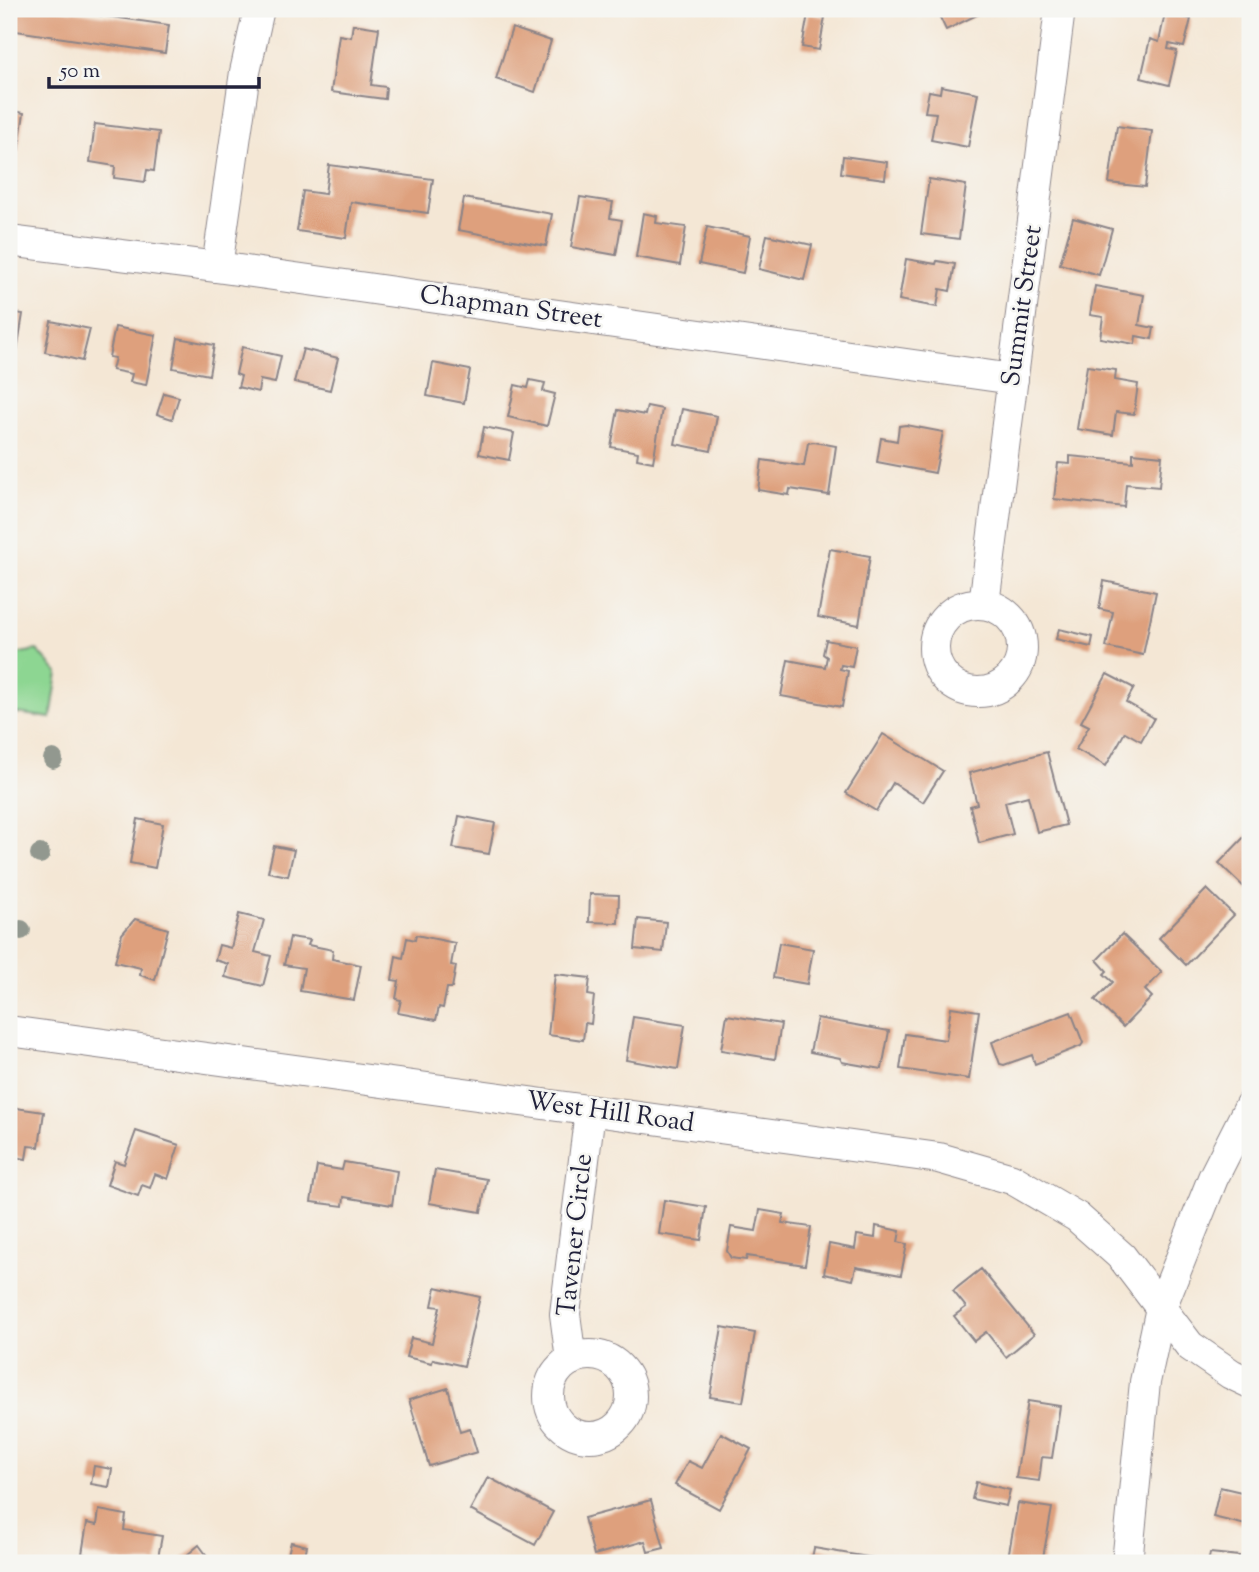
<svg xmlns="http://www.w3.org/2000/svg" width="1259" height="1572" font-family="'Sorts Mill Goudy',serif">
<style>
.green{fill:#8dd692;stroke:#587c66;stroke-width:2}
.building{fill:#dea07d}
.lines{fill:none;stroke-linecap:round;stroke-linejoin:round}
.minor-casing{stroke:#8b8488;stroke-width:32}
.minor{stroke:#fff;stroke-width:30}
.tree{fill:#92988f}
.labels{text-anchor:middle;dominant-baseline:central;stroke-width:5;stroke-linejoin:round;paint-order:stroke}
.street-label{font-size:26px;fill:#22223b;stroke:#f6f6f2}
</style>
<rect width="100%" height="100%" fill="#f6f6f2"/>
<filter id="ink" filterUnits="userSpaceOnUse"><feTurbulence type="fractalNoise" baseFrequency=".0143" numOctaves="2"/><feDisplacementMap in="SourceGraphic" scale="14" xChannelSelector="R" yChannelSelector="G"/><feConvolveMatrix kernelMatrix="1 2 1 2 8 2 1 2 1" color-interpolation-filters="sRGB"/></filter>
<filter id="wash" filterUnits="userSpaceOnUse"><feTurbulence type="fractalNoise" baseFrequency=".00686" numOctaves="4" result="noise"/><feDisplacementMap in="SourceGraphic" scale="28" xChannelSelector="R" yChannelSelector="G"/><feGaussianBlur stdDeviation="1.57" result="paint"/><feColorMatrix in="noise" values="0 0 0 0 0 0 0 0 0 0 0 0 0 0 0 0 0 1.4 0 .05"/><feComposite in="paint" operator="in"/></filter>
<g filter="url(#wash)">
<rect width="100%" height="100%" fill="#f4e7d5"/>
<!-- green -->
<polygon class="green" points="37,650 58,673 51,718 9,712 9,655"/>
<g id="blocks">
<!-- building -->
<g class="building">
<polygon points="9,9 56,9 169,25 165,53 9,30"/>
<polygon points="936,9 977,9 979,14 946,30"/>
<polygon points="1165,13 1191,19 1184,47 1169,44 1168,49 1177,51 1169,85 1141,78 1150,39 1159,42"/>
<polygon points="808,14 825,17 819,50 802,47"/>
<polygon points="353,24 379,28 371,85 386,87 385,99 331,92 339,35 351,37"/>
<polygon points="512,28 551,41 535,92 496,79"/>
<polygon points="941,86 978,93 968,147 931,140 936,113 925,112 929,91 940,93"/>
<polygon points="9,110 24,113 18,152 13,151 11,163 9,163"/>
<polygon points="95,124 159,132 154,171 147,170 145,182 114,178 115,166 90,162"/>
<polygon points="1117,126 1152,131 1145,187 1109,183"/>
<polygon points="843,156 887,162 885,179 841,173"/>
<polygon points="329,165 433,179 428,213 351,202 346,238 297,231 303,191 325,194"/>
<polygon points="929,179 966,185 959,239 921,234"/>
<polygon points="580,197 613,202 610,218 622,220 616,255 571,247"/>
<polygon points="464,198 552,214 546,246 458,230"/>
<polygon points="643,213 657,216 656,223 686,227 680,265 636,257"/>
<polygon points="1073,218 1112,229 1099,275 1060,264"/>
<polygon points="707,227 750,236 743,273 699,264"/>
<polygon points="767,235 812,245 804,280 759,269"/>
<polygon points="906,259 936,264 937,261 955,264 950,291 940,289 937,307 899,300"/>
<polygon points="1095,286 1144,295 1139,325 1154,328 1152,339 1136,336 1135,344 1100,338 1103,317 1090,315"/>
<polygon points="9,312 23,314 17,351 9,350"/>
<polygon points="51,321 90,329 82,361 45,352"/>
<polygon points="115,327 156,335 146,385 130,382 132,374 112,370 115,358 109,357"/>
<polygon points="178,338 214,345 209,375 173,368"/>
<polygon points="242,347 281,356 275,383 260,380 258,392 238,387 241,376 236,374"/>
<polygon points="303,349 338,358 330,390 294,382"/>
<polygon points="433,363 470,370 464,403 427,396"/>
<polygon points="1087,366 1116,370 1115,380 1138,384 1134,414 1116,412 1113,435 1077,429"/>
<polygon points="530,380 545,383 543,391 555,394 547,426 508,417 515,385 528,388"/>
<polygon points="164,393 179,397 172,419 157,414"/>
<polygon points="647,406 662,409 653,462 637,459 638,452 611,447 618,410 645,415"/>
<polygon points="682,409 717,416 711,451 675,444"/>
<polygon points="906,425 943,432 935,473 877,462 881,438 897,441 899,426"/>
<polygon points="484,427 514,433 509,460 479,454"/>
<polygon points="814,442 836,446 829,495 790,489 789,495 758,490 762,460 804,466 808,443"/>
<polygon points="1133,453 1162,456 1159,487 1126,484 1124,507 1054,499 1058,463 1070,464 1070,456 1133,462"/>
<polygon points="830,549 870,556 859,625 818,617"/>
<polygon points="1104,581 1156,592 1143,655 1106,647 1113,612 1099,609"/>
<polygon points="1059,629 1093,637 1091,647 1056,639"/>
<polygon points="826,640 856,646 852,667 841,665 840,669 848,671 842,707 781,696 788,660 825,667 827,657 823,654"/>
<polygon points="1107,674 1134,688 1126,702 1154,718 1141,741 1125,732 1106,766 1076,749 1089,726 1081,722"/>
<polygon points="883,734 943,771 923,802 893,783 876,811 846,793"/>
<polygon points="1047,752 1066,825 1037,832 1028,796 1005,802 1013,834 979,843 970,806 977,804 969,773"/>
<polygon points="459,816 495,823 489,854 453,848"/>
<polygon points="138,819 163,824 155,868 130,863"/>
<polygon points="1250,831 1250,893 1219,863"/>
<polygon points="274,846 294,850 288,876 268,872"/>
<polygon points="1207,889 1234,915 1186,965 1159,938"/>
<polygon points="590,894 619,895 618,923 589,922"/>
<polygon points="239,914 264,920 255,952 271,956 263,986 225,977 228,964 215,960 219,945 231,948"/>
<polygon points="135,919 168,929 155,980 140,975 141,968 115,962 122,934"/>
<polygon points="638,919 666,922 663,952 635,949"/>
<polygon points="1122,934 1162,972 1145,990 1152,997 1123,1027 1095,1000 1113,982 1104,974 1107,971 1097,960"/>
<polygon points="416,935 455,943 451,965 456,966 452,988 447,988 443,1008 439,1007 436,1020 398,1013 401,1000 396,999 399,981 392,980 396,956 403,958 407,938 415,940"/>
<polygon points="290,937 310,940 308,945 333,950 332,959 361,965 354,1000 300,991 304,968 284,965"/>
<polygon points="779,943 813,949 807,984 773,978"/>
<polygon points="555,974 590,978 588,995 594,996 591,1024 585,1023 583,1040 548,1035"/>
<polygon points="951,1007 979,1011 969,1079 900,1069 905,1034 946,1040"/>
<polygon points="1071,1012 1083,1043 1081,1046 1035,1064 1032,1055 1004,1065 1000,1064 992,1042"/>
<polygon points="727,1015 781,1024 775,1059 721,1050"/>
<polygon points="633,1017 685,1025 678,1069 626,1060"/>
<polygon points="817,1018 889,1031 882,1069 842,1062 840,1058 810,1052"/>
<polygon points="9,1107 44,1112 39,1147 28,1146 26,1159 9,1156"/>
<polygon points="136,1131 179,1145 168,1179 155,1174 150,1188 142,1185 138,1196 107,1185 115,1161 124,1164"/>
<polygon points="344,1162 397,1171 392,1205 344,1197 343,1206 311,1202 317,1166 342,1170"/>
<polygon points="435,1170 487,1179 481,1212 429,1203"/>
<polygon points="664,1200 706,1207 701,1240 659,1234"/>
<polygon points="760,1210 784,1214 782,1223 811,1227 805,1265 747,1256 746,1260 731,1258 727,1251 731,1227 756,1231"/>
<polygon points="876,1226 900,1231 898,1242 907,1244 901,1275 856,1267 853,1280 824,1274 829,1244 855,1249 857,1235 875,1238"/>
<polygon points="981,1269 1034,1334 1006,1357 986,1332 974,1341 954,1316 966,1307 953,1291"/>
<polygon points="436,1287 480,1297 464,1366 433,1359 432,1363 406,1357 411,1338 432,1343 440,1307 432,1306"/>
<polygon points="722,1327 755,1333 743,1402 710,1397"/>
<polygon points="448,1388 460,1432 470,1429 477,1452 429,1466 409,1400"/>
<polygon points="1028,1401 1060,1406 1052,1458 1042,1457 1039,1481 1016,1478"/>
<polygon points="721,1433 751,1449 719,1509 675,1485 688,1461 702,1468"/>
<polygon points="94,1466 112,1469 109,1487 91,1484"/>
<polygon points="488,1477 553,1512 535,1545 470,1510"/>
<polygon points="976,1482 1010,1490 1006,1506 972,1499"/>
<polygon points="1220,1487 1250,1494 1250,1526 1213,1517"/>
<polygon points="651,1500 664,1548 648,1552 645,1541 594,1555 584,1518"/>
<polygon points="1018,1503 1052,1508 1042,1563 1007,1563"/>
<polygon points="99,1510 126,1515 124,1530 162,1536 157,1563 130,1563 82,1554 87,1523 97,1525"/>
<polygon points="291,1542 307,1546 303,1563 286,1563"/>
<polygon points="199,1545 208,1557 201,1563 184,1563 181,1560"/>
<polygon points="814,1548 880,1559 879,1563 811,1563"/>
<polygon points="1210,1553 1239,1556 1238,1563 1208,1563"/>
</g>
</g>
</g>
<g filter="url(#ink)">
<use href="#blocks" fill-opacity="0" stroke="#8b8488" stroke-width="2"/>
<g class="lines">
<!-- minor casing -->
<g class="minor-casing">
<g id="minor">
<polyline points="9,241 217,267 1013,379"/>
<polyline points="217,267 245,72 259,9"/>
<circle cx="978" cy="648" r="44"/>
<polyline points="984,604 1060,9"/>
<polyline points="9,1031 939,1158 1012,1179 1077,1217 1122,1257 1190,1346 1231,1374 1250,1383"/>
<circle cx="590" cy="1396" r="41"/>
<polyline points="571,1360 565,1314 590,1111"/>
<polyline points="1127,1563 1145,1382 1161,1308 1213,1178 1250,1105"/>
</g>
</g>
<!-- minor -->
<use href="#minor" class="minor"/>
</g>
<!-- trees -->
<g class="tree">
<circle cx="53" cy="759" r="10"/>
<circle cx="40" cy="854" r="10"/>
<circle cx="21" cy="930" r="10"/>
</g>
</g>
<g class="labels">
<!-- street labels -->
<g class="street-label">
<text transform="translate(1023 306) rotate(-82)">Summit Street</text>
<text transform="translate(511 308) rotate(8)">Chapman Street</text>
<text transform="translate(610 1113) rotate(8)">West Hill Road</text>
<text transform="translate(576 1235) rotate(-84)">Tavener Circle</text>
</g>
</g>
<!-- margin -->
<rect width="1259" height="1572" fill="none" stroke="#f6f6f2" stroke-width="35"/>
<!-- scale -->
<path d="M49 77v10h210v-10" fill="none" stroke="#22223b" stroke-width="3.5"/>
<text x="60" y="77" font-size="21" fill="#22223b" stroke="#f6f6f2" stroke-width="5" paint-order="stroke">50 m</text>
</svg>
